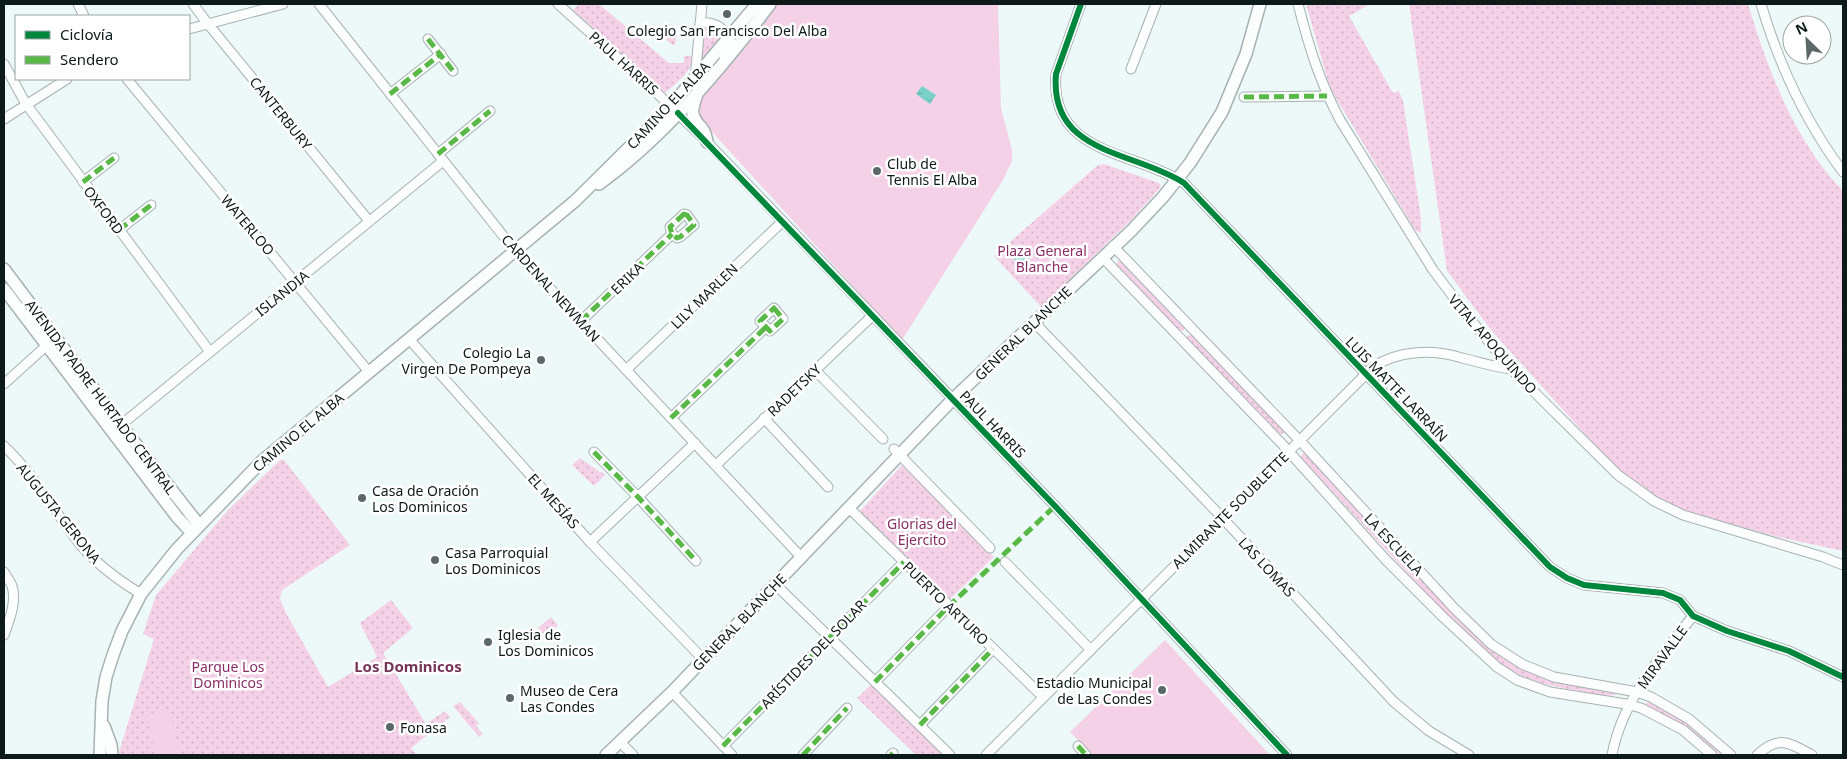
<svg xmlns="http://www.w3.org/2000/svg" width="1847" height="759" font-family="'Noto Sans',sans-serif">
<style>
.green{fill:url(#green-dots)}
.pitch{fill:#f5d1e7}
.water{fill:url(#water-ripples)}
.lines{fill:none;stroke-linecap:round;stroke-linejoin:round}
.minor-casing{stroke:#a6b2b1;stroke-width:11}
.major-casing{stroke:#a6b2b1;stroke-width:14}
.minor{stroke:#fcfefe;stroke-width:9}
.major{stroke:#fcfefe;stroke-width:11}
.quiet{stroke:#58b947;stroke-width:5;stroke-dasharray:10 5;stroke-linecap:butt}
.cycleway-casing{stroke:#fff;stroke-width:9}
.cycleway{stroke:#00873e;stroke-width:6}
.poi-dot{fill:#5b6867;stroke:#fff;stroke-width:2}
.labels{text-anchor:middle;dominant-baseline:central;stroke-width:5;stroke-linejoin:round;paint-order:stroke}
.poi-label{font-size:14px;fill:#0c1a19;stroke:#fff;text-anchor:start}
.street-label{font-size:14px;fill:#0c1a19;stroke:#fff}
.park-label{font-size:14px;fill:#882f65;stroke:#fff}
.neighbourhood-label{font-size:15px;font-weight:bold;fill:#743559;stroke:#fff}
</style>
<defs>
<pattern id="green-dots" width="8" height="8" patternUnits="userSpaceOnUse" patternTransform="scale(1.25)"><rect width="8" height="8" fill="#f5d1e7"/><path d="M2 2h.1M6 6h.1" fill="none" stroke="#d1b3c6" stroke-width="1.8" stroke-linecap="round"/></pattern>
<pattern id="water-ripples" width="26" height="14" patternUnits="userSpaceOnUse" patternTransform="scale(1.25)"><rect width="26" height="14" fill="#7acfc7"/><path d="M2 4q2-2 4 0t4 0M15 11q2-2 4 0t4 0" fill="none" stroke="#68b1aa"/></pattern>
</defs>
<rect width="100%" height="100%" fill="#edf9f8"/>
<!-- green -->
<g class="green">
<path d="M579,4h20l70,59h15v-7h10c-1,14 -18,28 -29,37l-92,-83z"/>
<polygon points="1306,4 1370,4 1349,16 1393,93 1399,91 1403,101 1421,218 1421,233 1415,230 1330,88"/>
<path d="M1409,4h339c20,66 46,136 95,187v360l-65,-14 -94,-26 -41,-21 -33,-28 -119,-132 -44,-59z"/>
<polygon points="715,26 724,38 701,63 704,27"/>
<polygon points="672,27 674,27 677,30 675,45 673,45 664,38 664,35"/>
<polygon points="1104,164 1159,183 1161,187 1131,220 1041,307 994,256 1098,165"/>
<polygon points="1118,261 1121,261 1183,324 1185,328 1183,331 1179,330 1116,265"/>
<polygon points="1189,335 1192,335 1283,430 1284,433 1280,435 1188,339 1187,337"/>
<path d="M1303,453h2l157,170 37,32 21,13 98,24 -1,2c-9,4 -26,-1 -37,-3 -27,-4 -59,-12 -82,-28 -24,-16 -43,-40 -63,-61 -46,-47 -89,-97 -134,-144z"/>
<polygon points="580,458 600,472 606,474 594,486 572,465"/>
<polygon points="280,460 284,460 350,545 282,590 280,599 286,613 328,687 377,657 360,623 391,600 413,628 383,653 426,724 445,711 450,717 411,748 417,755 120,755 119,752 154,639 143,634 156,595 228,510"/>
<polygon points="902,465 994,557 949,600 899,554 860,511"/>
<polygon points="551,617 558,625 546,637 538,628"/>
<polygon points="872,684 944,755 916,755 857,698"/>
<polygon points="460,702 479,723 476,726 483,734 479,737 453,706"/>
<path d="M1649,702c30,9 53,33 76,53h-5c-23,-20 -45,-38 -74,-48l-1,-3z"/>
</g>
<!-- pitch -->
<g class="pitch">
<polygon points="776,4 998,4 1001,108 1012,150 1012,161 1003,180 902,340 691,109"/>
<polygon points="1165,640 1270,755 1092,755 1070,732"/>
<polygon points="158,710 165,710 170,714 172,719 178,748 174,755 156,755 154,751 150,728 144,719"/>
</g>
<!-- water -->
<g class="water">
<polygon points="922,86 936,95 930,104 916,94"/>
<path d="M1022,247l6,1 1,4h-7l-2,5 1,1 10,-2 -5,7c-8,2 -13,-1 -13,-10l4,-5z"/>
</g>
<g class="lines">
<!-- minor casing -->
<g class="minor-casing">
<g id="minor">
<polyline points="78,4 84,16"/>
<polyline points="193,4 208,24 369,221"/>
<polyline points="319,4 516,252 801,557"/>
<polyline points="558,4 658,94 707,142 1055,506 1287,755"/>
<path d="M1081,4l-25,70c-7,81 79,77 128,109l366,384 17,11 17,7 79,8 17,7 13,16 34,15 62,20 54,26"/>
<path d="M1298,4c11,43 21,76 42,116l93,150 34,45 44,54 107,106 36,26 29,14 140,42 20,8"/>
<path d="M1761,4c18,61 44,117 82,168"/>
<path d="M700,23c15,-2 26,6 31,19l-7,15"/>
<polyline points="189,29 283,4"/>
<polyline points="428,39 453,71"/>
<polyline points="4,64 26,104 41,124 210,352"/>
<polyline points="1131,69 1156,4"/>
<polyline points="695,78 702,4"/>
<polyline points="127,79 369,372"/>
<polyline points="390,94 441,54"/>
<polyline points="1244,97 1327,96"/>
<polyline points="4,119 67,79"/>
<polyline points="438,154 490,111"/>
<polyline points="83,182 114,158"/>
<polygon points="684,214 687,215 694,225 680,237 677,238 672,234 670,227"/>
<polyline points="119,230 151,205"/>
<polyline points="1113,246 1303,444 1454,608 1491,644 1522,664 1554,677 1637,692 1651,697 1689,719 1731,755"/>
<polyline points="1102,257 1283,445 1386,560 1444,618 1497,667 1517,680 1550,692 1626,704 1641,708 1683,730 1712,755"/>
<polygon points="774,308 783,319 770,331 760,321"/>
<polyline points="581,321 672,234"/>
<polyline points="1034,322 1215,510 1394,702 1429,731 1469,755"/>
<polyline points="409,339 590,542 703,659"/>
<polyline points="626,370 783,221"/>
<polyline points="815,370 883,439"/>
<polyline points="4,384 46,346"/>
<polyline points="671,418 766,327"/>
<polyline points="764,418 828,487"/>
<polyline points="121,425 443,161"/>
<path d="M4,446c30,28 50,65 75,97 17,21 39,37 62,51"/>
<polyline points="894,449 990,548"/>
<polyline points="594,452 638,497 696,561"/>
<polyline points="716,465 872,316"/>
<polyline points="849,508 1043,697"/>
<polyline points="590,542 695,443"/>
<polyline points="1005,562 1091,650"/>
<path d="M4,572c2,4 6,9 8,14 5,16 -3,35 -8,49"/>
<polyline points="775,584 950,755"/>
<polyline points="875,682 949,606"/>
<polyline points="672,692 732,755"/>
<polyline points="920,725 993,649"/>
<polyline points="621,743 633,755"/>
<polyline points="723,746 904,562"/>
<polyline points="1078,746 1086,755"/>
<polyline points="803,755 847,708"/>
<polyline points="891,755 893,753"/>
<path d="M986,755l387,-388c26,-17 59,-18 89,-9 17,4 32,9 49,11"/>
<path d="M1612,755c10,-54 47,-97 81,-139"/>
<path d="M1757,755c22,-20 31,-13 55,0"/>
</g>
</g>
<!-- major casing -->
<g class="major-casing">
<g id="major">
<path d="M697,93c-1,7 -7,17 -3,24 5,12 10,7 13,25"/>
<path d="M599,184c64,-46 124,-117 171,-180"/>
<polyline points="4,269 121,425 199,525"/>
<polyline points="4,289 177,517 192,533"/>
<polyline points="104,726 111,745 112,755"/>
<polyline points="100,755 102,701 106,677 113,655 122,631 141,594 177,549 261,462 575,201 671,106 757,4"/>
<polyline points="606,755 672,692 953,399 1131,231 1163,197 1190,163 1222,112 1246,54 1260,4"/>
</g>
</g>
<!-- minor -->
<use href="#minor" class="minor"/>
<!-- major -->
<use href="#major" class="major"/>
<!-- quiet -->
<g class="quiet">
<polyline points="428,39 453,71"/>
<polyline points="390,94 441,54"/>
<polyline points="1244,97 1327,96"/>
<polyline points="438,154 490,111"/>
<polyline points="83,182 114,158"/>
<polygon points="684,214 687,215 694,225 680,237 677,238 672,234 670,227"/>
<polyline points="119,230 151,205"/>
<polygon points="774,308 783,319 770,331 760,321"/>
<polyline points="581,321 672,234"/>
<polyline points="671,418 766,327"/>
<polyline points="594,452 638,497 696,561"/>
<polyline points="875,682 949,606 1055,506"/>
<polyline points="920,725 993,649"/>
<polyline points="723,746 904,562"/>
<polyline points="1078,746 1086,755"/>
<polyline points="803,755 847,708"/>
<polyline points="891,755 893,753"/>
</g>
<!-- cycleway casing -->
<g class="cycleway-casing">
<g id="cycleway">
<path d="M1081,4l-25,70c-7,81 79,77 128,109l366,384 17,11 17,7 79,8 17,7 13,16 34,15 62,20 54,26"/>
<polyline points="678,113 1055,506 1287,755"/>
</g>
</g>
<!-- cycleway -->
<use href="#cycleway" class="cycleway"/>
</g>
<!-- markers -->
<g class="poi-dot">
<circle cx="727" cy="14" r="5"/>
<circle cx="877" cy="171" r="5"/>
<circle cx="541" cy="360" r="5"/>
<circle cx="362" cy="498" r="5"/>
<circle cx="435" cy="560" r="5"/>
<circle cx="488" cy="642" r="5"/>
<circle cx="1162" cy="690" r="5"/>
<circle cx="510" cy="698" r="5"/>
<circle cx="390" cy="727" r="5"/>
</g>
<g class="labels">
<!-- poi labels -->
<g class="poi-label">
<text x="727" y="30" text-anchor="middle">Colegio San Francisco Del Alba</text>
<text x="887" y="163">Club de<tspan x="887" dy="16">Tennis El Alba</tspan></text>
<text x="531" y="352" text-anchor="end">Colegio La<tspan x="531" dy="16">Virgen De Pompeya</tspan></text>
<text x="372" y="490">Casa de Oración<tspan x="372" dy="16">Los Dominicos</tspan></text>
<text x="445" y="552">Casa Parroquial<tspan x="445" dy="16">Los Dominicos</tspan></text>
<text x="498" y="634">Iglesia de<tspan x="498" dy="16">Los Dominicos</tspan></text>
<text x="1152" y="682" text-anchor="end">Estadio Municipal<tspan x="1152" dy="16">de Las Condes</tspan></text>
<text x="520" y="690">Museo de Cera<tspan x="520" dy="16">Las Condes</tspan></text>
<text x="400" y="727">Fonasa</text>
</g>
<!-- street labels -->
<g class="street-label">
<text transform="translate(624 63) rotate(42)">PAUL HARRIS</text>
<text transform="translate(668 105) rotate(-47)">CAMINO EL ALBA</text>
<text transform="translate(281 113) rotate(51)">CANTERBURY</text>
<text transform="translate(104 210) rotate(53)">OXFORD</text>
<text transform="translate(248 225) rotate(50)">WATERLOO</text>
<text transform="translate(627 278) rotate(-44)">ERIKA</text>
<text transform="translate(551 288) rotate(48)">CARDENAL NEWMAN</text>
<text transform="translate(282 293) rotate(-39)">ISLANDIA</text>
<text transform="translate(704 296) rotate(-44)">LILY MARLEN</text>
<text transform="translate(1023 333) rotate(-44)">GENERAL BLANCHE</text>
<text transform="translate(1493 344) rotate(49)">VITAL APOQUINDO</text>
<text transform="translate(1397 389) rotate(46)">LUIS MATTE LARRAÍN</text>
<text transform="translate(794 390) rotate(-44)">RADETSKY</text>
<text transform="translate(101 397) rotate(53)">AVENIDA PADRE HURTADO CENTRAL</text>
<text transform="translate(993 424) rotate(46)">PAUL HARRIS</text>
<text transform="translate(298 432) rotate(-40)">CAMINO EL ALBA</text>
<text transform="translate(554 501) rotate(48)">EL MESÍAS</text>
<text transform="translate(1230 510) rotate(-45)">ALMIRANTE SOUBLETTE</text>
<text transform="translate(59 513) rotate(51)">AUGUSTA GERONA</text>
<text transform="translate(1394 544) rotate(47)">LA ESCUELA</text>
<text transform="translate(1267 567) rotate(47)">LAS LOMAS</text>
<text transform="translate(946 603) rotate(44)">PUERTO ARTURO</text>
<text transform="translate(739 622) rotate(-46)">GENERAL BLANCHE</text>
<text transform="translate(813 654) rotate(-46)">ARÍSTIDES DEL SOLAR</text>
<text transform="translate(1662 657) rotate(-54)">MIRAVALLE</text>
</g>
<!-- park labels -->
<g class="park-label">
<text x="1042" y="250">Plaza General<tspan x="1042" dy="16">Blanche</tspan></text>
<text x="922" y="523">Glorias del<tspan x="922" dy="16">Ejercito</tspan></text>
<text x="228" y="666">Parque Los<tspan x="228" dy="16">Dominicos</tspan></text>
</g>
<!-- neighbourhood labels -->
<g class="neighbourhood-label">
<text x="408" y="666">Los Dominicos</text>
</g>
</g>
<!-- border -->
<rect width="1847" height="759" fill="none" stroke="#0c1a19" stroke-width="10"/>
<!-- legend -->
<rect x="15" y="15" width="175" height="65" fill="#ffffff" stroke="#9ea3a3"/>
<rect x="25" y="31" width="25" height="8" fill="#00873e" stroke="#9ea3a3"/>
<text x="60" y="40" font-size="15" fill="#0c1a19">Ciclovía</text>
<rect x="25" y="56" width="25" height="8" fill="#58b947" stroke="#9ea3a3"/>
<text x="60" y="65" font-size="15" fill="#0c1a19">Sendero</text>
<!-- north arrow -->
<g transform="translate(1807 40) rotate(335)"><circle r="24" fill="#ffffff" stroke="#9ea3a3"/>
<path d="M0-4L9 19L0 12L-9 19Z" fill="#5b6867"/>
<text y="-8" font-size="14" font-weight="bold" text-anchor="middle" fill="#0c1a19">N</text>
</g>
</svg>
